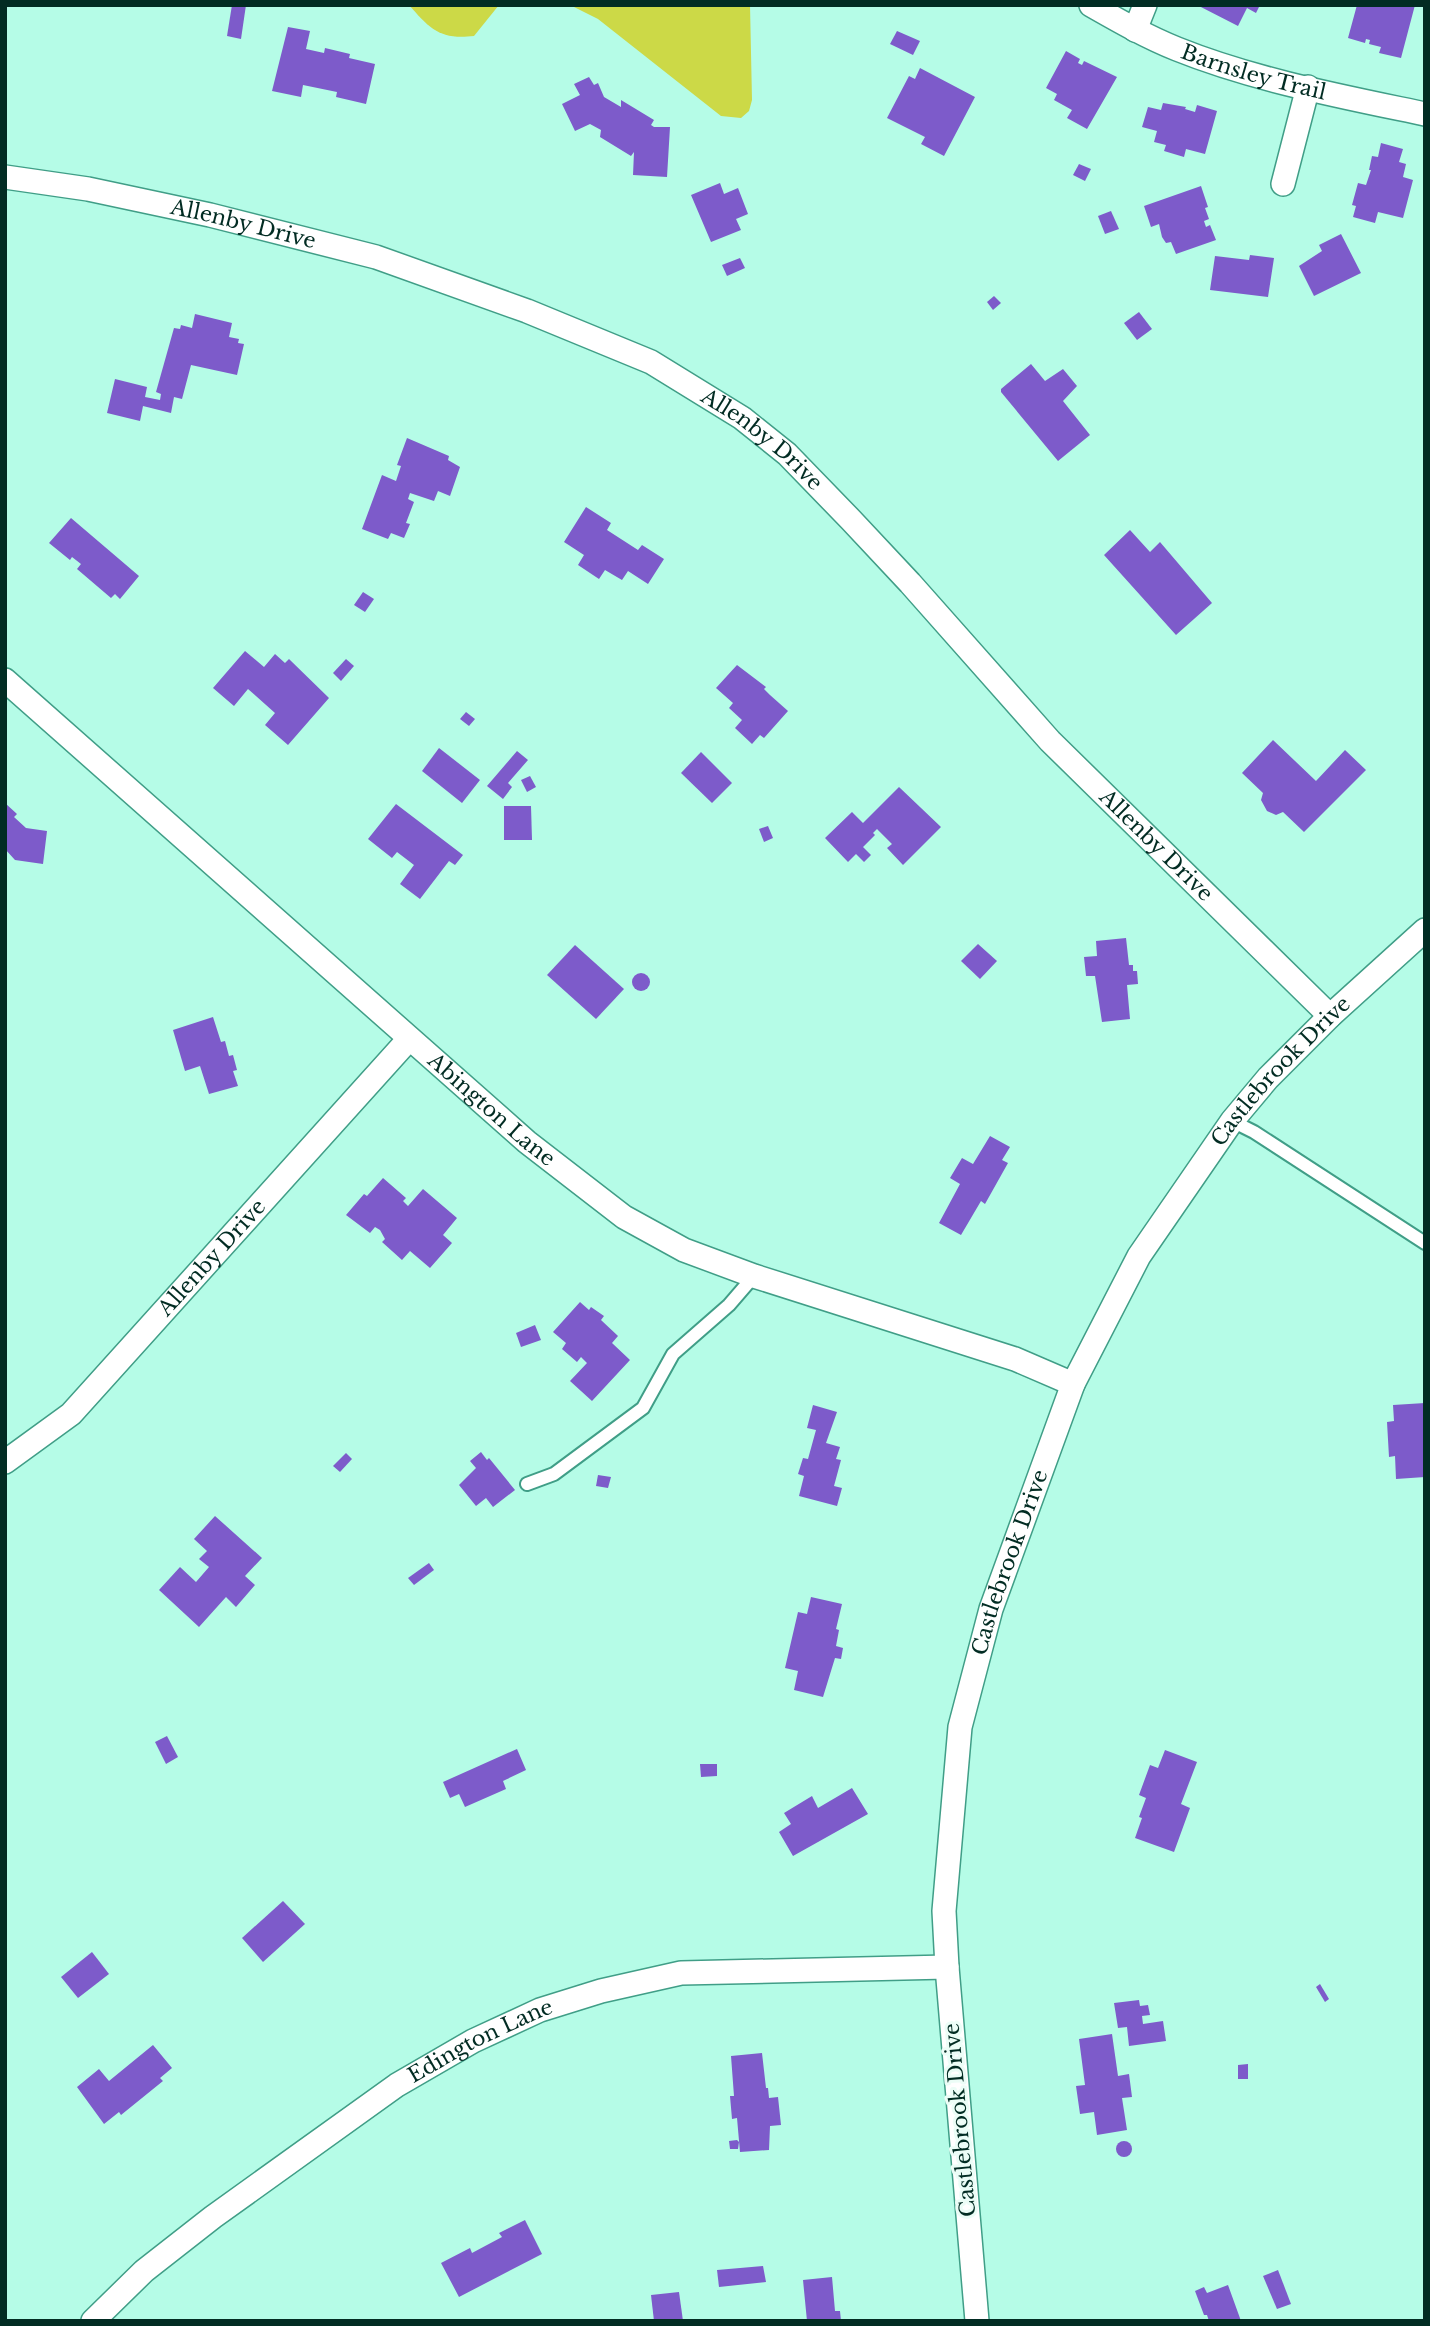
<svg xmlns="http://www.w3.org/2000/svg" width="1430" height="2326" font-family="'Libre Baskerville',serif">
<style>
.water{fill:#ccd947}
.building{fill:#7d5bca}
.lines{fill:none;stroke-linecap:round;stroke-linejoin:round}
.lane-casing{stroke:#409e87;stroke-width:16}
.street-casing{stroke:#409e87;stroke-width:26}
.lane{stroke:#fff;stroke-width:12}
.street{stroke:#fff;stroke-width:23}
.labels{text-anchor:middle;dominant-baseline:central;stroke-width:6;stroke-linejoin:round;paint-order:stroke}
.street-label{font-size:21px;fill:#022c23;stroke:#ecfdf7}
</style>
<rect width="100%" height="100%" fill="#b5fce7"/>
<!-- water -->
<g class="water">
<path d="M409,5h90l-25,31c-34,4 -44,-7 -65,-31z"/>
<polygon points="570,5 750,5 752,100 749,111 741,118 721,116 598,19"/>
</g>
<!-- building -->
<g class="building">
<polygon points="232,5 246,5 241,39 227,36"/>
<polygon points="1197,5 1260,5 1256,13 1247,8 1238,26"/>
<polygon points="1357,5 1415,5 1401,58 1379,53 1381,47 1369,44 1370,40 1366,39 1365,43 1348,38"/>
<polygon points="288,27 310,31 306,49 324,53 325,48 350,54 349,58 375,64 366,104 336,97 337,92 303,85 301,97 272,91"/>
<polygon points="897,31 920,41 913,55 890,44"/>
<polygon points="1066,51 1080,59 1078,63 1082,65 1084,61 1117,77 1087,129 1067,118 1072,110 1054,100 1057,94 1046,88"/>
<polygon points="920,68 975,97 944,156 921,144 925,137 887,118 909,76 915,79"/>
<polygon points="589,77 594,85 598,83 604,97 621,107 621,100 654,120 651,125 654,127 670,127 667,177 633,175 634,152 631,156 600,137 601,130 590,124 575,131 562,104 580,95 574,84"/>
<polygon points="1163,103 1186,107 1185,109 1195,112 1197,105 1217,111 1205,154 1186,149 1184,157 1164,151 1166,145 1154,142 1157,131 1142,127 1148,107 1161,110"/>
<polygon points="1381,143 1403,149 1399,162 1406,164 1403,177 1413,180 1403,218 1378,212 1375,223 1353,217 1356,206 1352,205 1358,183 1366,185 1371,170 1369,170 1372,156 1378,157"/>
<polygon points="1079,164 1091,169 1085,181 1073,175"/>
<polygon points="720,183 724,194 738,188 748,214 736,219 741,230 711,242 691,195"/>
<polygon points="1201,186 1208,207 1205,208 1209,219 1204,221 1206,227 1210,225 1216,240 1176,254 1171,242 1166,243 1162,237 1159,224 1151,227 1144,206"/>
<polygon points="1111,211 1119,229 1105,234 1098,216"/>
<polygon points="1341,234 1361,273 1314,296 1299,266 1322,251 1319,245"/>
<polygon points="1250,255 1274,258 1268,297 1210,290 1215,256 1249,260"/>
<polygon points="740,258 745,268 727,276 722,265"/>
<polygon points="994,296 1001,303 993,310 987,302"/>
<polygon points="1139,312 1152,329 1137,340 1124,323"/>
<polygon points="195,314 232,323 229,337 239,339 238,343 244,344 237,375 191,365 182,399 174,397 171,413 143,406 140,421 107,413 115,379 147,387 145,397 160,400 161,394 156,392 174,328 180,329 181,325 192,328"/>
<polygon points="1031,364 1045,381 1063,369 1077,386 1063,401 1090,435 1058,461 1001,392 1001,389"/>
<polygon points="407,438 449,456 448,460 460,467 450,496 438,491 434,501 410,493 408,499 414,502 406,523 410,524 404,538 391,533 388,539 362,529 382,475 396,481 401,466 397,465"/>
<polygon points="586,507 611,523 607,530 638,550 642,545 664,559 648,584 628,571 622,580 605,570 599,579 578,565 584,555 564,542"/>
<polygon points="71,518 139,576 120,599 115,594 111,598 77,569 81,564 72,557 70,560 49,543"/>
<polygon points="1130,530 1150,552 1160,542 1212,603 1176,635 1104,555"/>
<polygon points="363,592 374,599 365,612 354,605"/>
<polygon points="245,651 264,667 275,654 285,663 289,659 329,698 288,745 265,725 275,713 248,689 234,706 213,688"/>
<polygon points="346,659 354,666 341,681 333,673"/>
<polygon points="737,665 766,687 764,689 770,695 788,711 764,738 760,735 752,744 735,728 742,720 729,708 733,703 716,688"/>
<polygon points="466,712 475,719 469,726 460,719"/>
<polygon points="1273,740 1316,781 1345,750 1366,770 1304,832 1283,812 1276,815 1267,811 1261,800 1263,793 1242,773"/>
<polygon points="439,748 480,780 462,803 422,771"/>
<polygon points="517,751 528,760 508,783 512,787 503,799 487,786"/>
<polygon points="701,752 732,783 712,803 681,773"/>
<polygon points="530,776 536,787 527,792 521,780"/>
<polygon points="899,787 941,827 903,865 887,848 892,844 877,829 873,833 875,835 863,847 871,855 864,862 856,854 848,862 825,838 852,812 863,823"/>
<polygon points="5,803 17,814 14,817 26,828 47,831 43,864 15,860 5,849"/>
<polygon points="396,804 463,855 455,865 449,861 420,899 400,884 414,865 397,852 392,858 368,839"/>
<polygon points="504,806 531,806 532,840 504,840"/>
<polygon points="768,826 773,838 764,842 759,829"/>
<polygon points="1126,938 1129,965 1133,965 1133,971 1137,971 1138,984 1127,985 1130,1019 1102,1022 1095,976 1086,976 1084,957 1097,956 1096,941"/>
<polygon points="978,944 997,961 980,979 961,961"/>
<polygon points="575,945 624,989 596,1019 547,975"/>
<circle cx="641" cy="982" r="9"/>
<polygon points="213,1017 221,1042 225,1041 229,1056 233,1055 237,1070 233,1071 238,1086 209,1094 200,1066 185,1071 173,1030"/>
<polygon points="990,1136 1010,1147 1002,1160 1008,1163 985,1204 981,1201 961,1235 939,1223 960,1184 950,1178 962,1158 973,1164"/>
<polygon points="383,1178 406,1198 403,1201 408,1206 423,1189 457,1218 443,1235 452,1243 430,1268 410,1251 402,1260 382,1242 385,1239 380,1230 375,1227 370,1233 346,1215 364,1194 367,1196"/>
<polygon points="580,1302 589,1310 591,1307 604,1316 601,1320 618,1336 612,1343 630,1360 592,1401 570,1381 587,1363 581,1357 577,1362 562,1349 566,1343 553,1332"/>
<polygon points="535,1325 541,1340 521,1347 516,1333"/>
<polygon points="1425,1403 1425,1477 1396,1479 1395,1456 1389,1457 1387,1422 1394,1421 1393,1405"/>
<polygon points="813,1405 837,1412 826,1443 840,1447 836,1459 841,1460 834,1486 842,1488 837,1506 799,1496 804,1476 798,1474 803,1458 808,1459 816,1430 807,1428"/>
<polygon points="481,1452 487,1460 489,1458 515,1490 493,1507 486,1498 476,1506 459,1485 476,1468 470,1461"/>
<polygon points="346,1453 352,1459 340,1472 333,1466"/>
<polygon points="598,1475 611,1477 608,1488 596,1486"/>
<polygon points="215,1516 262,1558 245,1576 255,1585 236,1607 226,1597 199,1627 159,1590 180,1567 196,1582 209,1567 199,1559 207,1551 194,1539"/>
<polygon points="429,1563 434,1570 414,1585 408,1578"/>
<polygon points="811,1597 842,1604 836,1629 839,1630 836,1646 843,1648 841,1659 835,1658 823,1697 794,1690 798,1671 785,1668 798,1612 807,1614"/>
<polygon points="167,1736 178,1757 166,1764 155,1742"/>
<polygon points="517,1749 526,1770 503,1781 506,1789 465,1807 459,1794 450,1798 443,1782"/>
<polygon points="1165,1750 1197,1762 1181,1804 1190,1808 1174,1852 1135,1838 1142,1818 1139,1817 1146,1798 1139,1795 1150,1765 1158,1768"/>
<polygon points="700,1764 717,1764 717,1776 701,1777"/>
<polygon points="852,1788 868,1814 793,1856 779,1832 791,1824 784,1813 812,1796 818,1808"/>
<polygon points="283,1901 305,1924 263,1962 242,1938"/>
<polygon points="92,1952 109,1974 78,1998 61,1977"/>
<polygon points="1320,1984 1329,1999 1325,2002 1316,1987"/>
<polygon points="1139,2000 1140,2006 1148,2005 1150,2015 1142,2016 1143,2024 1163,2021 1166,2041 1129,2046 1127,2027 1118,2028 1114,2003"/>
<polygon points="1112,2034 1118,2076 1129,2074 1132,2097 1122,2098 1127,2130 1097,2135 1094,2112 1080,2114 1076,2086 1085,2085 1079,2039"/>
<polygon points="153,2045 172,2068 160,2078 163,2081 121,2115 119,2112 104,2124 77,2087 99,2069 109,2081"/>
<polygon points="762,2053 766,2088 768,2088 769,2098 778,2097 781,2125 770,2126 769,2150 740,2152 737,2118 732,2119 730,2096 734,2096 731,2056"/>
<polygon points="1248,2064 1248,2079 1238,2079 1238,2065"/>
<polygon points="737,2140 739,2142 738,2149 730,2149 729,2141"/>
<circle cx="1124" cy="2149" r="8"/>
<polygon points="525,2220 542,2254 459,2297 441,2263 470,2248 472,2253 502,2237 499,2233"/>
<polygon points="763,2266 766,2282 719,2287 717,2270"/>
<polygon points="1278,2270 1291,2304 1277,2309 1263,2276"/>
<polygon points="832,2277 835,2311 840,2311 841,2321 807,2321 803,2280"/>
<polygon points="1228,2285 1241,2321 1209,2321 1207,2315 1204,2315 1195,2291 1204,2287 1207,2293"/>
<polygon points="679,2292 683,2321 654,2321 651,2295"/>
</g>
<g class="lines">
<!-- lane casing -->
<g class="lane-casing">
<g id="lane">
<polyline points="1232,1121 1254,1132 1425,1243"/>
<polyline points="527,1484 554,1474 643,1408 673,1354 729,1305 754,1276"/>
</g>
</g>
<!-- street casing -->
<g class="street-casing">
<g id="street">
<path id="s1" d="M1091,5c28,16 56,32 86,44 77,31 167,48 248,65"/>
<polyline points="1135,30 1145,5"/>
<path id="s2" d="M5,177l83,12 122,26 166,42 151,54 124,51 91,56 45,36 64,66 59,63 140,158 280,275"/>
<polyline points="1283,184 1308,87"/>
<path id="s3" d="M5,680l522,462 97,75 60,33 70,26 261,83 58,25"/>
<path id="s4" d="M5,1462l66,-48 338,-375"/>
<path id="s5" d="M93,2321l51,-50 69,-54 184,-132 76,-44 67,-31 61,-19 80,-18 266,-6"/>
<path id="s6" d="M977,2321l-30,-354 -3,-56 16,-184 31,-118 82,-225 66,-128 93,-135 36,-43 62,-62 95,-86"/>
</g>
</g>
<!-- lane -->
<use href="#lane" class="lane"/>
<!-- street -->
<use href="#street" class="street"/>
</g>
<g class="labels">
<!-- street labels -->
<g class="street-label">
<text stroke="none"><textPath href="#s1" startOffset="177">Barnsley Trail</textPath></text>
<text stroke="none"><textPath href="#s2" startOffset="243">Allenby Drive</textPath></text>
<text stroke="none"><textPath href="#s2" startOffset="810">Allenby Drive</textPath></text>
<text stroke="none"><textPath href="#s2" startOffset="1377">Allenby Drive</textPath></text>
<text stroke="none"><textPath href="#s6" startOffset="1335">Castlebrook Drive</textPath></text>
<text stroke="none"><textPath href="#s3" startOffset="649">Abington Lane</textPath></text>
<text stroke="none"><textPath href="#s4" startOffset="292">Allenby Drive</textPath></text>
<text stroke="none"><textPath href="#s6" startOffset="768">Castlebrook Drive</textPath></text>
<text stroke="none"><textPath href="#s5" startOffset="480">Edington Lane</textPath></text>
<text transform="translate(960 2120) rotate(-95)">Castlebrook Drive</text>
</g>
</g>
<!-- border -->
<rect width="1430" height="2326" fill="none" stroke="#022c23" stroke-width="14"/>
</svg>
